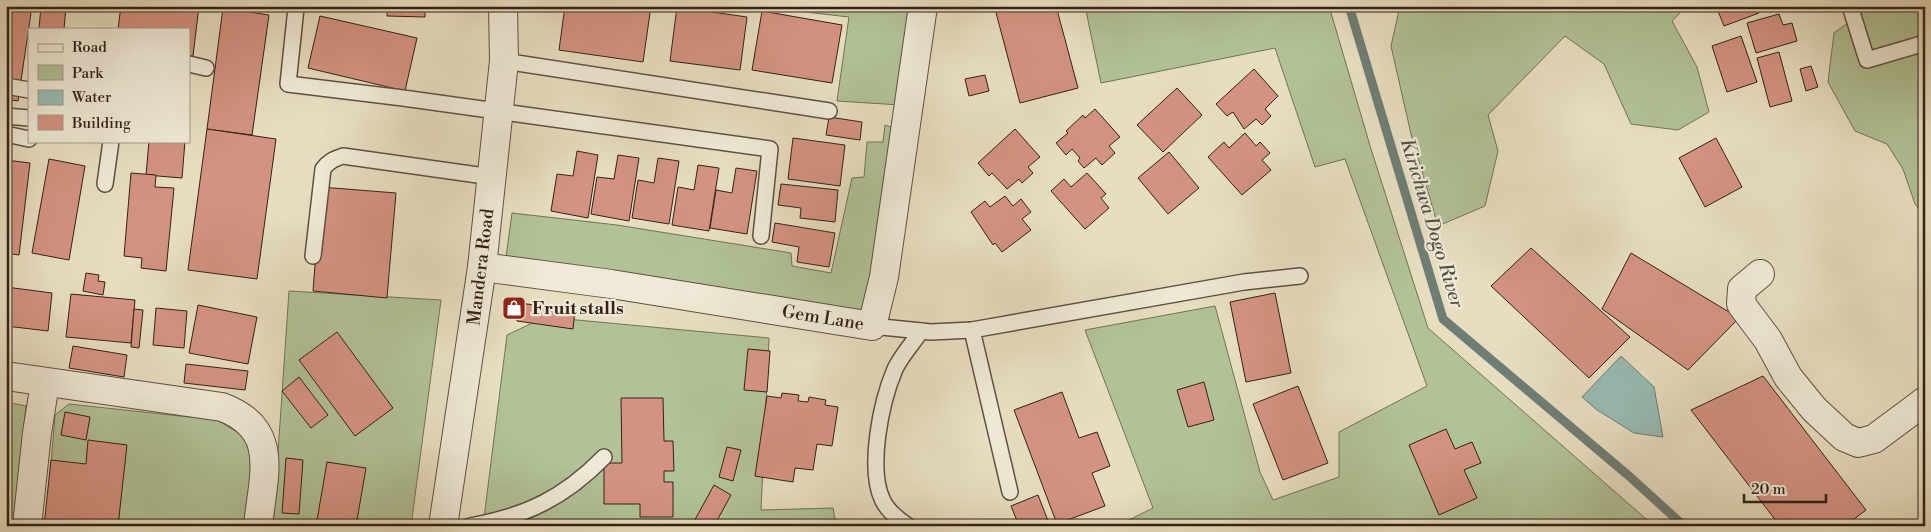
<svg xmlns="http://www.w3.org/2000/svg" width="1931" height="532" font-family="'Libre Bodoni',serif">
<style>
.green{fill:#b1c297;stroke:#727256}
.water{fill:#97bcb4;stroke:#6f7e75}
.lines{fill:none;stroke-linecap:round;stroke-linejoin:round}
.stream{stroke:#6f7e75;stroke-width:9}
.building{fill:#d49382;stroke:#332116}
.lane-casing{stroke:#605041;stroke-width:18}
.street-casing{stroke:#605041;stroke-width:30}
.lane{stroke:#efead7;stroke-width:15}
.street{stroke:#efead7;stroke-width:28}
.labels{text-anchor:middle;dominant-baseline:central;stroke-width:4.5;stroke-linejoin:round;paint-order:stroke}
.street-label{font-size:18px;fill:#332116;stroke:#efead7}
.poi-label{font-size:18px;font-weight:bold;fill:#332116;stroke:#efead7;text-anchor:start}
.water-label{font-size:19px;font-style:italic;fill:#515045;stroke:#efead7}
</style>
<rect width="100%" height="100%" fill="#e7dec1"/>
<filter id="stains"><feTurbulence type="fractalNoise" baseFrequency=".004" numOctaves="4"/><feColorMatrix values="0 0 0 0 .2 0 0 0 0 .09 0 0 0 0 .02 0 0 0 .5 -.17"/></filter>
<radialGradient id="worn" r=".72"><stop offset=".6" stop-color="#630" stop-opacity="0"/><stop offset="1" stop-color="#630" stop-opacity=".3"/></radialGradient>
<!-- green -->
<g class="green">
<polygon points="753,6 910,6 900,105 837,101 849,17"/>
<polygon points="1085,6 1329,6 1371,149 1428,328 1654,526 1117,526 1153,508 1085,330 1215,306 1260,472 1273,500 1339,477 1339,432 1427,386 1345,159 1315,167 1275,48 1101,83"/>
<polygon points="1400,6 1687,6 1672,21 1697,67 1709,112 1678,130 1631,124 1604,64 1565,36 1488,115 1498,151 1485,206 1438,226 1411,134 1391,46"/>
<polygon points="1864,6 1925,6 1925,216 1915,204 1903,169 1887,144 1855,131 1828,82 1834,33 1864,11"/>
<polygon points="885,125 900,130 868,320 505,265 512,213 617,225 791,253 792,266 831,273 852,178 864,177 867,142 883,142"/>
<polygon points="289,291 441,300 411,526 273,526"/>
<polygon points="545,317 769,338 761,510 833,508 836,526 483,526 507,335"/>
<polygon points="6,402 26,406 13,526 6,526"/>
<polygon points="69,404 217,420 247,438 255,459 246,526 46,526 55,415"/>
</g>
<!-- water -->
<polygon class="water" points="1621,356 1654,387 1663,437 1634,433 1597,410 1582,397"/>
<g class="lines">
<!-- stream -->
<polyline class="stream" points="1349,6 1443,319 1629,476 1684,526"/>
</g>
<!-- building -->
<g class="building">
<polygon points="6,6 32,6 18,101 6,99"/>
<polygon points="41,6 66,6 64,29 39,29"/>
<polygon points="121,6 199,6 193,56 189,55 189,29 118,29"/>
<polygon points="387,6 425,6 425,17 387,16"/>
<polygon points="565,6 651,6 643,62 559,50"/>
<polygon points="1006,6 1056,6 1078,88 1020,103 995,9"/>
<polygon points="1716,6 1756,6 1759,13 1724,26"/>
<polygon points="677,7 747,17 740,70 670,61"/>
<polygon points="223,8 269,15 252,135 207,129"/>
<polygon points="762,11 842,25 832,83 752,70"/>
<polygon points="1779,14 1783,25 1792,23 1797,41 1756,53 1747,23"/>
<polygon points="320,16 417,38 405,91 308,68"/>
<polygon points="1741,36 1757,82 1727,92 1712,46"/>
<polygon points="1779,52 1792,101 1770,107 1757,58"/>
<polygon points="1811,66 1818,87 1806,91 1800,69"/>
<polygon points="1254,69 1278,96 1265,109 1271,116 1262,125 1256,119 1244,129 1233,112 1227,116 1216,104"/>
<polygon points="985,75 989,91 969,96 965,79"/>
<polygon points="1177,88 1202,115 1163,152 1137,125"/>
<polygon points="1095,109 1120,137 1109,146 1115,153 1102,165 1096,158 1084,168 1078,161 1080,158 1072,149 1066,155 1056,143 1068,133 1066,131 1083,115 1085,118"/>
<polygon points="829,117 862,122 860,140 826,135"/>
<polygon points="207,129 276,139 257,279 188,270"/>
<polygon points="1015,129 1040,157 1028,167 1033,173 1022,183 1019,179 1007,189 992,173 989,176 978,163"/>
<polygon points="1245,133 1256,146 1260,142 1270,153 1262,160 1271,170 1242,195 1208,157 1224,142 1229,148"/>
<polygon points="793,138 845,145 840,186 788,179"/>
<polygon points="1716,138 1742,187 1705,207 1679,158"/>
<polygon points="149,141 185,141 182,178 146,175"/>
<polygon points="577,151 598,155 588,218 551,211 557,174 573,176"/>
<polygon points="1169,152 1199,188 1168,214 1138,178"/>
<polygon points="618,155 639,158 629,221 591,214 597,177 614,179"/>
<polygon points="658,158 679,161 669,224 632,218 638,180 654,183"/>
<polygon points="49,159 85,166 69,260 32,253"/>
<polygon points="6,160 30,163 19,255 6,253"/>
<polygon points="698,165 719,168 709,231 672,225 678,187 694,190"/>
<polygon points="736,168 757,171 747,234 710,228 716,190 732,193"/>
<polygon points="131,173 156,175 155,187 174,188 166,271 141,268 142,258 124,256"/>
<polygon points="1087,173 1106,194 1101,198 1109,208 1085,229 1051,191 1064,179 1071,187"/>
<polygon points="781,184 838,190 835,222 800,218 801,208 778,205"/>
<polygon points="321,187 396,193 387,298 313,291"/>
<polygon points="1005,196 1013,206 1021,199 1031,212 1022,219 1031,230 1002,252 995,243 993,245 971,212 985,201 990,207"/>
<polygon points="775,223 835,233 829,267 797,262 799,247 772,242"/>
<polygon points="1531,248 1630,337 1589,378 1491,286"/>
<polygon points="1631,253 1739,318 1688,370 1602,309"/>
<polygon points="86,273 99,275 98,281 105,282 103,295 83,291"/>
<polygon points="6,287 52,293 48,331 6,326"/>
<polygon points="1275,293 1291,373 1246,382 1230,302"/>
<polygon points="71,294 135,300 131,343 66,337"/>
<polygon points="519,303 575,310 573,329 517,321"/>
<polygon points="198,305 257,317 248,364 189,353"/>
<polygon points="156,308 187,311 184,348 153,345"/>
<polygon points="134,309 143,310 139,348 131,347"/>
<polygon points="337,332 393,408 355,436 299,360"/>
<polygon points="73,346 127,355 124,377 69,368"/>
<polygon points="748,349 770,351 767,392 744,390"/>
<polygon points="186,364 248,371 245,390 184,383"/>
<polygon points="1763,376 1866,510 1845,526 1780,526 1691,410"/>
<polygon points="299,377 328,415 311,428 282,391"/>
<polygon points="1204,382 1214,420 1188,427 1177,390"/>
<polygon points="1298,386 1328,463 1283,480 1253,404"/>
<polygon points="1062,392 1079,438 1097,432 1110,466 1092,473 1105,506 1057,524 1014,410"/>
<polygon points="782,393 799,395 798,401 808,402 809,397 826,400 825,405 838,407 832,446 817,444 813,470 795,468 793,482 755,476 767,396 781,398"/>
<polygon points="621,398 663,398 664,441 673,441 674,471 664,471 664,482 673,482 673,517 640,517 640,504 604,504 604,463 622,463"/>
<polygon points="65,412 90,417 86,440 61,435"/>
<polygon points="1446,429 1455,449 1472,442 1481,463 1464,470 1477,498 1439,515 1409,445"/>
<polygon points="88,440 127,445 118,526 44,526 51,460 86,464"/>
<polygon points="727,447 741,450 733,481 719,477"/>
<polygon points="286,458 303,460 299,514 282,513"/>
<polygon points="327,462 366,468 356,526 316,526"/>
<polygon points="714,485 731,495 714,526 694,526 692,525"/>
<polygon points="1038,495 1050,526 1019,526 1011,506"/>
</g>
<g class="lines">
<!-- lane casing -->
<g class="lane-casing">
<g id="lane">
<polyline points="1850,6 1867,60 1925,43"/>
<polyline points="296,8 288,84 403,98 770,149 761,236"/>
<polyline points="504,61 829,111"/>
<polyline points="189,64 206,68"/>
<polyline points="6,86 29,90"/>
<polyline points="6,116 29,118"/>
<polyline points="6,134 29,139"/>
<polyline points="105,184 111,141"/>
<path d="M313,256l10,-87c6,-8 11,-10 20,-13l149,21"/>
<polyline points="872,326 931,332 972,330 1244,282 1300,276"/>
<polyline points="972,330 1010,492"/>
<path d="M470,526c56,-10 94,-28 134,-69"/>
<path d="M908,526c-9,-6 -20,-15 -25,-25 -16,-32 -2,-99 12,-132 6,-13 18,-26 26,-38"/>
</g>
</g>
<!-- street casing -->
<g class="street-casing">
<g id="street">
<polyline points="482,267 611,284 872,326 884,277 923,6"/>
<polyline points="1760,274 1742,289 1741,304 1768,340 1788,377 1814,409 1844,437 1858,443 1874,439 1925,401"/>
<path d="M6,376l216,31c59,22 41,68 36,119"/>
<polyline points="27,526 37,433 45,383"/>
<polyline points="443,526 482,267 504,61 503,6"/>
</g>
</g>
<!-- lane -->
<use href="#lane" class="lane"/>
<!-- street -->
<use href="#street" class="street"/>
</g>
<!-- icons -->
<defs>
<g id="shop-square" transform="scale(1.25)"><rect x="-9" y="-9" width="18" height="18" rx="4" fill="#8f2418" stroke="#efead7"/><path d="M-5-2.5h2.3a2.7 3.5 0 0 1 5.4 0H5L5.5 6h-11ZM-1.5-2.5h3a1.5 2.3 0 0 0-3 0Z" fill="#fff"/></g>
</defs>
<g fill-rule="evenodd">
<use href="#shop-square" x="514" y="308"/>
</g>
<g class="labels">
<!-- street labels -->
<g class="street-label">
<text transform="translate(481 267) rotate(-83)">Mandera Road</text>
<text transform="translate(823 318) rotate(9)">Gem Lane</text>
</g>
<!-- poi labels -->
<g class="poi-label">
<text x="532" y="308">Fruit stalls</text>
</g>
<!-- water labels -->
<g class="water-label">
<text transform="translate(1432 223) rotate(73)">Kirichwa Dogo River</text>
</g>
</g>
<!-- margin -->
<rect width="1931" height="532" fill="none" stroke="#e7dec1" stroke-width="25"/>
<rect x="8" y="8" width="1916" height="517" fill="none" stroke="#332116" stroke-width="2.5"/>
<rect x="12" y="12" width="1906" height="507" fill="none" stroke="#332116"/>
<!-- legend -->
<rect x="28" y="28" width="162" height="115" fill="#efead7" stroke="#a49a8a"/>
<rect x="38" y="44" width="25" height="8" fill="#efead7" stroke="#a49a8a"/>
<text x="72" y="52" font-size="15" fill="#332116">Road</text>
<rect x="38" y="65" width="25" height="15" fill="#b1c297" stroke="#a49a8a"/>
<text x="72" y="78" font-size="15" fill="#332116">Park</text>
<rect x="38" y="90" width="25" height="15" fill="#97bcb4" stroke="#a49a8a"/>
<text x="72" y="102" font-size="15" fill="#332116">Water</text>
<rect x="38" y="115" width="25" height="15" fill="#d49382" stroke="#a49a8a"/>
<text x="72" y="128" font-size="15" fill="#332116">Building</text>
<!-- scale -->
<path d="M1744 494v8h82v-8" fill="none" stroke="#332116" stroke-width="2.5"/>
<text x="1751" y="494" font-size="15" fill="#332116" stroke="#efead7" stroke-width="4" paint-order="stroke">20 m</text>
<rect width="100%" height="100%" filter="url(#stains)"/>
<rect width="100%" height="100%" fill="url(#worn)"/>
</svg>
